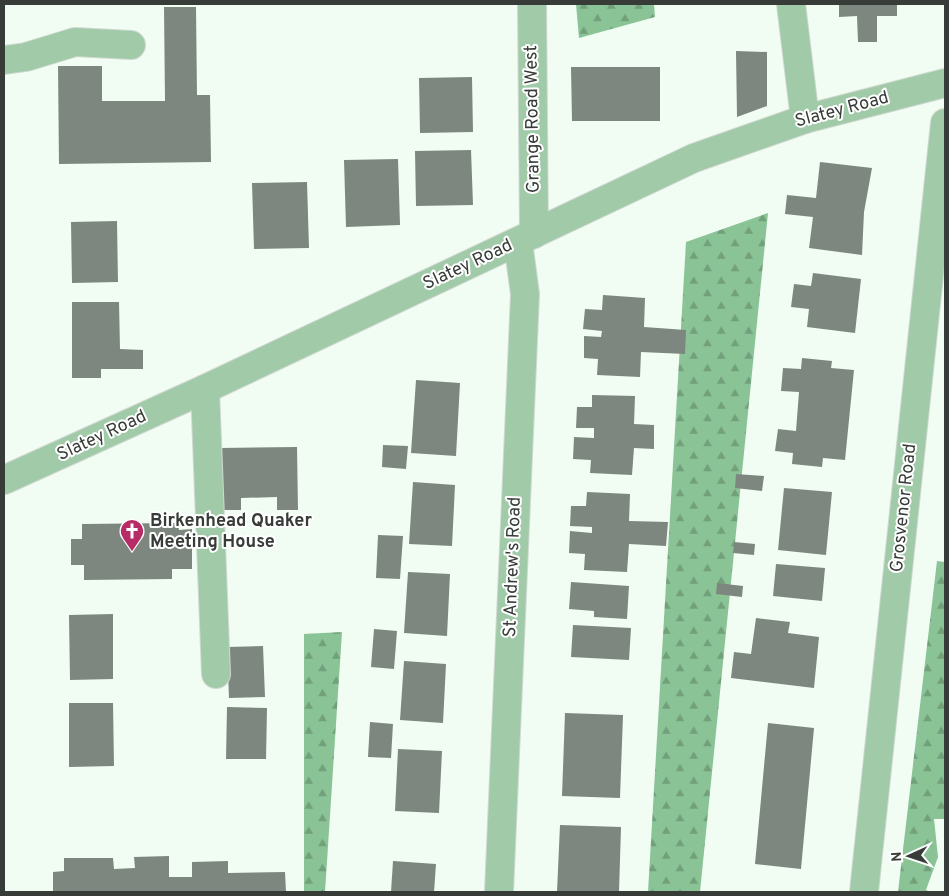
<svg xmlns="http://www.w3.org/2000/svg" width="949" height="896" font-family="Overpass,sans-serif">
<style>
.forest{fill:url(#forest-firs)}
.building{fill:#7d877f}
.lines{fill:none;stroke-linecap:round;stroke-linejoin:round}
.minor-casing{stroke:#d0d9d1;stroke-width:30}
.minor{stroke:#a0caa8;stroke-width:28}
.labels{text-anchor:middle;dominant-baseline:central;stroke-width:4;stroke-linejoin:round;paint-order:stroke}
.street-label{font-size:18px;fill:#373c38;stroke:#fff}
.poi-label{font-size:18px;font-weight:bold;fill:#373c38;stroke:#fff;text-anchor:start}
</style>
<defs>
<pattern id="forest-firs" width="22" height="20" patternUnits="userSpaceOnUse" patternTransform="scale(1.25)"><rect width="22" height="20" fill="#8ac396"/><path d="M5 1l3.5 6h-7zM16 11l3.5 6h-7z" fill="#72a07b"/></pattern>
</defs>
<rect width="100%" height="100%" fill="#f1fcf3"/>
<!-- forest -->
<g class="forest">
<polygon points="576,4 654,4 655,17 579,38"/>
<polygon points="768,213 700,892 648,892 686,242"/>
<polygon points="937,561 945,562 945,819 934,819 938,857 926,890 930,892 898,892"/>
<polygon points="342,632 325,892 304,892 304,634"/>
</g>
<!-- building -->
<g class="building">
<polygon points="839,4 897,4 897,16 877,16 877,42 858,42 857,16 839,17"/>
<polygon points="164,7 196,7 197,95 210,95 211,162 59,164 58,66 102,66 102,101 165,101"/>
<polygon points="736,51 767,52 767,106 737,117"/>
<polygon points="571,67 660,67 660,121 572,121"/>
<polygon points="472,77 473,132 420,133 419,78"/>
<polygon points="471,150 473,205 416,206 415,151"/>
<polygon points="398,159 400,225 346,227 344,160"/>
<polygon points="820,162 872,168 864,212 862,255 809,248 813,217 785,214 787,195 816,198"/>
<polygon points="307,182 309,248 254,249 252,183"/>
<polygon points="117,221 118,282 72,283 71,222"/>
<polygon points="813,273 861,279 855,333 807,327 809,309 791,307 794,284 811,286"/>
<polygon points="603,295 645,298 644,327 686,330 685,354 641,352 640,377 597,375 598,359 584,358 584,336 601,337 602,331 583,329 585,309 602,310"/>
<polygon points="72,302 119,302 120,349 143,350 143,369 101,369 101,378 72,378"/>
<polygon points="802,358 832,361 831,368 854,370 845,460 823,458 822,467 792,464 793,453 775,451 778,429 796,431 799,392 781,391 783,368 801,369"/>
<polygon points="416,380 460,383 456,456 411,453"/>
<polygon points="592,395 635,396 634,424 654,425 654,449 634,448 632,475 590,473 591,460 573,459 574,437 594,438 594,428 576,428 577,407 592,407"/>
<polygon points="383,445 408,446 406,469 382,467"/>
<polygon points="297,447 298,510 277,510 277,497 241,498 241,510 220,510 220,448"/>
<polygon points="736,474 764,476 762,491 735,488"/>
<polygon points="413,482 455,485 452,546 409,544"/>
<polygon points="784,488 832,492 826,555 778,550"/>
<polygon points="587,492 630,494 629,521 668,522 666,546 629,544 627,572 584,570 585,554 569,553 570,531 592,533 592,527 570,526 571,506 586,506"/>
<polygon points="178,523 179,530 192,529 192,569 172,569 172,579 84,580 84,565 71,565 71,539 82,539 82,524"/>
<polygon points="378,535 403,536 400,579 376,578"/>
<polygon points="734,542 755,544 754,555 733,553"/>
<polygon points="776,564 825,568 822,601 773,596"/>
<polygon points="408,572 450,574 447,636 404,633"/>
<polygon points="571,582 629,586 627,619 594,617 594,611 569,609"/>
<polygon points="717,583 743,586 742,597 716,594"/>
<polygon points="113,614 113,679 70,680 69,615"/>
<polygon points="756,618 790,622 788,633 819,637 814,688 731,678 734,652 751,654"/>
<polygon points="573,625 631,628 629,660 571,657"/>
<polygon points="374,629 397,631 394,669 371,667"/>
<polygon points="263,646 265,697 229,698 227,647"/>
<polygon points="404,661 446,664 443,723 400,720"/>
<polygon points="69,703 113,703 114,766 69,767"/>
<polygon points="227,707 267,708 266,759 226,759"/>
<polygon points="565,713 623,715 620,798 562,796"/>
<polygon points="370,722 393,724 391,758 368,757"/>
<polygon points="768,723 814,728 801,869 755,864"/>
<polygon points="398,749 442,751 439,813 395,811"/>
<polygon points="560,825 621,827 619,892 557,892"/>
<polygon points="169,856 169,877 192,877 192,862 228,861 228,873 285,872 286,892 53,892 53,872 64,871 64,858 113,858 114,869 135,868 134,857"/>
<polygon points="393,861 436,864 434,892 391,892"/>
</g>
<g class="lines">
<!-- minor casing -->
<g class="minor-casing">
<g id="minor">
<polyline points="532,4 534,234"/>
<polyline points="791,4 805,119"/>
<polyline points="4,60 26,57 75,42 131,45"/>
<polyline points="205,389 216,674"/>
<polyline points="4,480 205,389 694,158 805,119 945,83"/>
<polyline points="499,892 525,294 518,242"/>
<polyline points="864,892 945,123"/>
</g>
</g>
<!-- minor -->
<use href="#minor" class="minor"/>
</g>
<!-- icons -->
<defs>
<g id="church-pin" transform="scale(1.25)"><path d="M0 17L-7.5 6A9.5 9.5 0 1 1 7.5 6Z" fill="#b72c66" stroke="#fff"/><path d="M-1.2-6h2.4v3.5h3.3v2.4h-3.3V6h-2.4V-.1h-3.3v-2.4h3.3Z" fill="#fff"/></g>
</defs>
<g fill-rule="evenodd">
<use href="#church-pin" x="132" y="531"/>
</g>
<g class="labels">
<!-- street labels -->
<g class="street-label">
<text transform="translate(842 110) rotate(-15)">Slatey Road</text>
<text transform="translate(533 119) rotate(-91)">Grange Road West</text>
<text transform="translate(468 265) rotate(-25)">Slatey Road</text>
<text transform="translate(102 436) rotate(-25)">Slatey Road</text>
<text transform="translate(904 508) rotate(-84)">Grosvenor Road</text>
<text transform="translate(513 567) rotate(-88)">St Andrew's Road</text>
</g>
<!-- poi labels -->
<g class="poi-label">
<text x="150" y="521">Birkenhead Quaker<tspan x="150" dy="21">Meeting House</tspan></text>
</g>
</g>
<!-- border -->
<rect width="949" height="896" fill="none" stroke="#373c38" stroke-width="10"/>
<!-- north arrow -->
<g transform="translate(909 856) rotate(267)" stroke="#ffffff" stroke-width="4" paint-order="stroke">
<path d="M0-4L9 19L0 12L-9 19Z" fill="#373c38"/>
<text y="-8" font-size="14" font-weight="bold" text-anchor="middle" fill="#373c38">N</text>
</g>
</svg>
